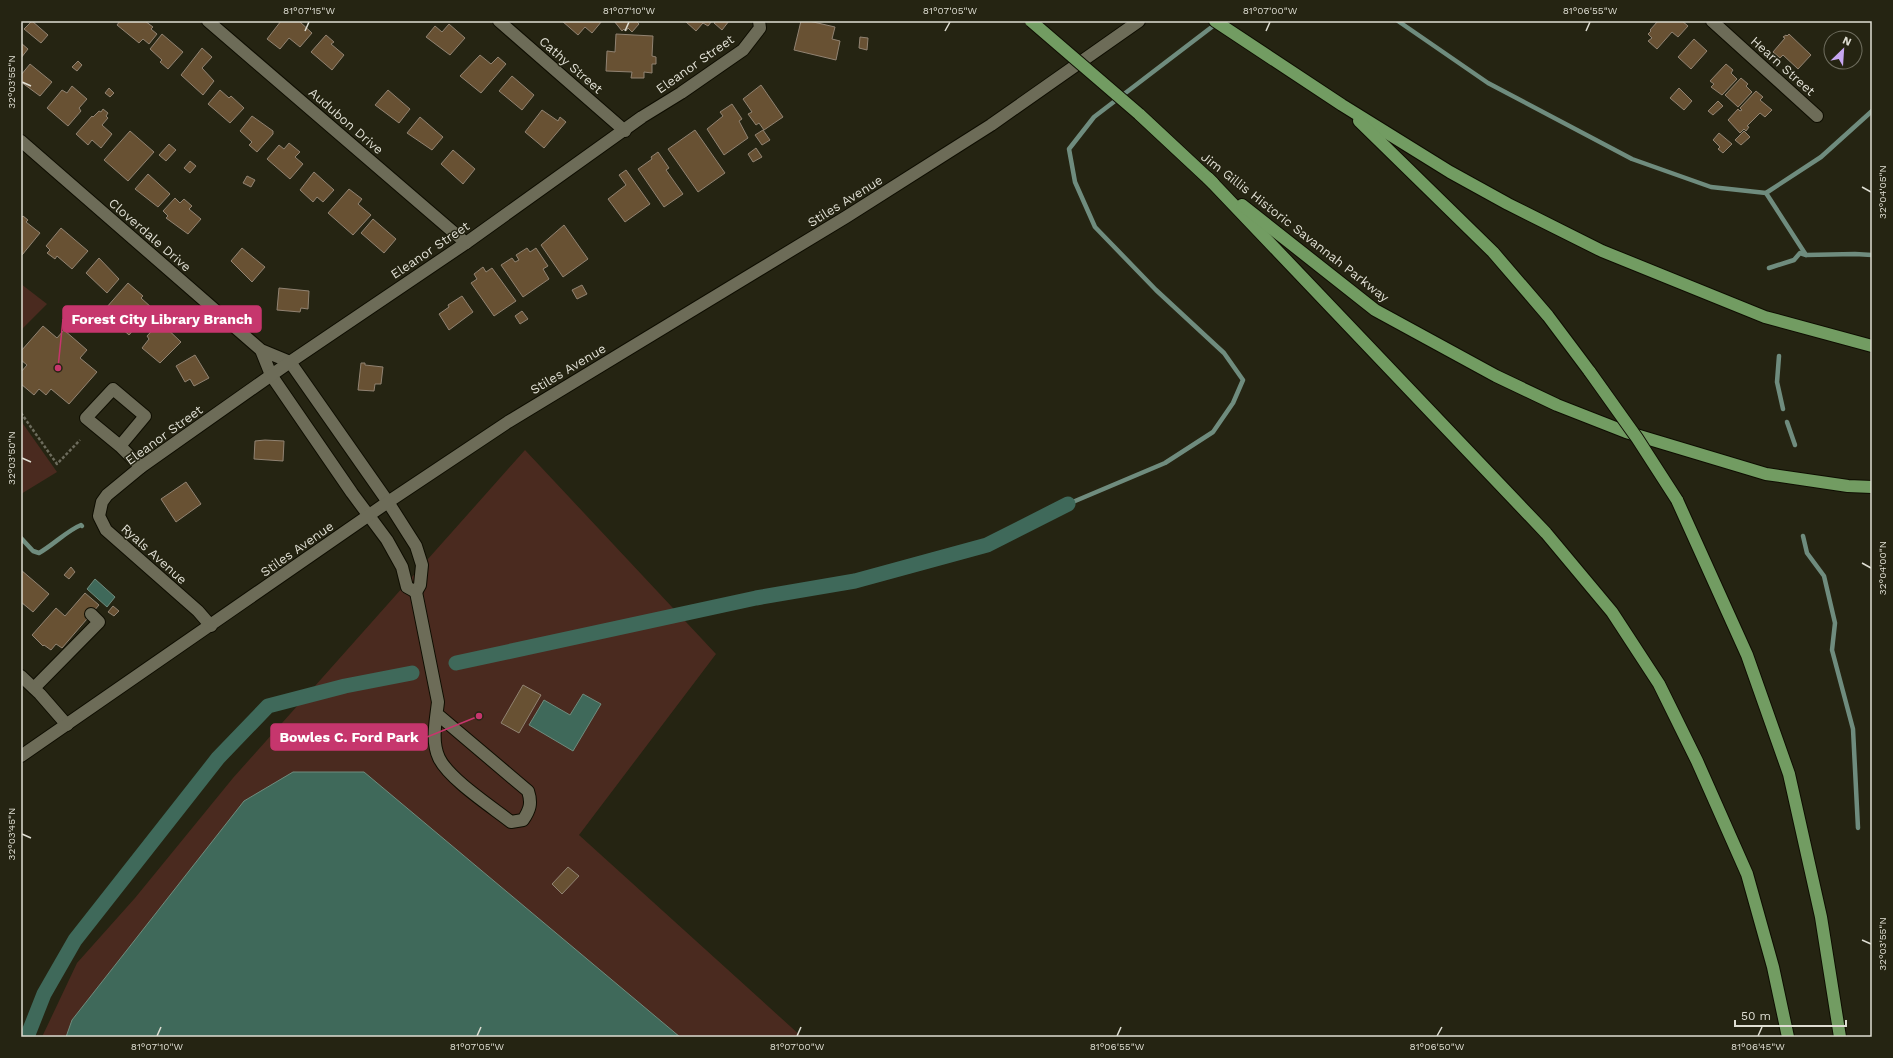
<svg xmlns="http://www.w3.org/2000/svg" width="1893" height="1058" font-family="'Work Sans',sans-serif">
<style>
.green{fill:#4a2a1f}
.water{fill:#3f695a;stroke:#6f8c7e}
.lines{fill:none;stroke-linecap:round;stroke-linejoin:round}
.stream{stroke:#6f8c7e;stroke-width:4.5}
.canal{stroke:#3f695a;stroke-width:15}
.building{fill:#685133;stroke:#918372}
.minor-casing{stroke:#0e0d01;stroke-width:14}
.highway-casing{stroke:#0e0d01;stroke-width:14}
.path{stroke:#6d6c5d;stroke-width:2.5;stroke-dasharray:3 2;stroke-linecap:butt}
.minor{stroke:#6d6c58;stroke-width:12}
.highway{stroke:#729c62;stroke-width:12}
.highway-bridge-casing{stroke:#0e0d01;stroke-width:14;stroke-linecap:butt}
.highway-bridge{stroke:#729c62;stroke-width:12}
.ticks{fill:none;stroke:#dfded3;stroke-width:1.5}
.labels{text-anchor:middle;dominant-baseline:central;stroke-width:3;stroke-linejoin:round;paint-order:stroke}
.street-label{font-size:13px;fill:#dfded3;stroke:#252412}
.leader{fill:none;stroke:#c6366d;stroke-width:1.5}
.callout-dot{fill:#c6366d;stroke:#252412;stroke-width:1.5}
.callout{fill:#c6366d;stroke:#c6366d;stroke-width:1.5}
.callout-label{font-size:14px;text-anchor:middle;font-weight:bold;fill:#fff}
.neatline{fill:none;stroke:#dfded3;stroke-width:1.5}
.ticks-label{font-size:10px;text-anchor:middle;fill:#dfded3}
</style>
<rect width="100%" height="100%" fill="#252412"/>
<!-- green -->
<g class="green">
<polygon points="21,284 47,304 21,330"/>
<polygon points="21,421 57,472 21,494"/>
<polygon points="525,450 716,654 579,835 802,1037 42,1037 77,963 135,898 233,778"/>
</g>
<!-- water -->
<g class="water">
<polygon points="95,579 115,597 107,607 87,589"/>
<polygon points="583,694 601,704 573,751 529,725 544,700 570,715"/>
<polygon points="293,772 364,772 680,1037 66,1037 72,1020 244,801"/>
</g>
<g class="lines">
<!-- stream -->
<g class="stream">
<polyline points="1398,21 1488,83 1632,159 1711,187 1766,193 1821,157 1872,111"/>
<polyline points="1766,193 1806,255 1855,254 1872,255"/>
<polyline points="1769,268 1794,260 1800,253 1806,255"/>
<polyline points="1779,356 1777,382 1783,409"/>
<polyline points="1787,422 1795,445"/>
<polyline points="1068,504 1165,463 1213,432 1233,403 1243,380 1224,353 1156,290 1095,227 1075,182 1069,149 1094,117 1217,23"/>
<polyline points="1803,536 1807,553 1824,576 1835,623 1832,650 1853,729 1858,828"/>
<path d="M21,538l12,13 6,2c14,-8 29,-23 42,-28l1,1"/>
</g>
<!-- canal -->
<g class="canal">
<polyline points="456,663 756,598 855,581 987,545 1068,504"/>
<polyline points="27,1037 44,994 75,940 218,758 268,706 345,686 412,673"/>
</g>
</g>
<!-- building -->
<g class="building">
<polygon points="32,21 48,35 41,43 24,29"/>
<polygon points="120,21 145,21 153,27 151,29 157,34 149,44 143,39 139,43 117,25"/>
<polygon points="281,21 299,21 312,33 300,47 289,38 280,49 267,39"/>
<polygon points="562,21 602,21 592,33 585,27 578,35"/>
<polygon points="614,21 636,21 639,24 632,32 628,28 626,31 624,29 622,31"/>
<polygon points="685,21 712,21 708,26 703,23 696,31"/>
<polygon points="715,21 729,21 722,30 714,23"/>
<polygon points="801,21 809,21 835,27 832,39 840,41 836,60 794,50"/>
<polygon points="1658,21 1682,21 1688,26 1678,37 1672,32 1657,49 1648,41 1652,38 1648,34 1651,31 1650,30"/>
<polygon points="449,24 465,38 450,55 426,37 435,26 442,32"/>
<polygon points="162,34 183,52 168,69 160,62 162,60 150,49"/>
<polygon points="616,34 653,36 652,56 656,57 656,64 652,64 652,73 644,72 644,78 631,78 632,72 606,71 607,51 615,52"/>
<polygon points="1789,34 1811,55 1798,69 1783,55 1780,58 1773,52 1785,38 1783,37 1786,35 1787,36"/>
<polygon points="326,35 334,42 331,44 344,55 332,70 311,52"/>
<polygon points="860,37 868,38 867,50 859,48"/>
<polygon points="1694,39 1707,51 1691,69 1678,57"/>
<polygon points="21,43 28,49 21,58"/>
<polygon points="202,48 212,57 202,68 214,81 203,95 181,75"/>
<polygon points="480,55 491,64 498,57 506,64 481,93 460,76"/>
<polygon points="78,61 82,65 77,71 72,67"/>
<polygon points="30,64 52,82 40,96 21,82 21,75"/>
<polygon points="1726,64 1733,70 1731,73 1737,79 1722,95 1711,87 1714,84 1710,81"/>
<polygon points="512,76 534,95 522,110 499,91"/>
<polygon points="1741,78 1748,84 1746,86 1752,92 1738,107 1725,95"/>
<polygon points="761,85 783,117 764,130 759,123 756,125 748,114 752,112 743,99"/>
<polygon points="72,86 87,99 79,108 81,111 68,126 47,108 62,90 67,93"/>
<polygon points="109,88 114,93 110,97 105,93"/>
<polygon points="1679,88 1692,101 1684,110 1670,98"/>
<polygon points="220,90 229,98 231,96 244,108 230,123 208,104"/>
<polygon points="388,90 410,109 399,123 375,105"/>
<polygon points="1756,91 1763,97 1760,100 1772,110 1765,117 1760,113 1747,126 1749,127 1746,131 1744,129 1740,133 1728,120 1738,109 1740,111 1742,110 1740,108"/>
<polygon points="1718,101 1723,106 1713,115 1708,111"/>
<polygon points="732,104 742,119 739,121 748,138 724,155 707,129 723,116 720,112"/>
<polygon points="103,109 108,113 106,116 108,118 102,125 112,134 101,148 92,140 88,145 76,134 92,116 93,117 99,111 101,112"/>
<polygon points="542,110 558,121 560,117 566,122 544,148 525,132"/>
<polygon points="252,116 273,131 273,134 257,152 249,145 252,142 240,131"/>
<polygon points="420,117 443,137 432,150 407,133"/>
<polygon points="695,130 725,173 698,192 668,149"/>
<polygon points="763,130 770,140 762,145 755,135"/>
<polygon points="130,131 154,152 128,181 104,160"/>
<polygon points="1744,131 1750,137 1741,145 1735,140"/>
<polygon points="1719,133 1732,144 1723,153 1718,149 1720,147 1713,140"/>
<polygon points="289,143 300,152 295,157 303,164 290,179 267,159 279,145 284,149"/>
<polygon points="169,144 176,150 166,161 159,155"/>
<polygon points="756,148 762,157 753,162 748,154"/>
<polygon points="453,150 475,169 463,184 441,164"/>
<polygon points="658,152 669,168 666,170 683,194 664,207 638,169 652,159 651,157"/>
<polygon points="190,161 196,166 190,173 184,168"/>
<polygon points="626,170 650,204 625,222 608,199 626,185 619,175"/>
<polygon points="314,172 334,190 323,202 317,197 313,202 300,190"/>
<polygon points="148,174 170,194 158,207 135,189"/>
<polygon points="247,176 255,180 251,187 243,183"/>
<polygon points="349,189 362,199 358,204 371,215 353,235 328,213"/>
<polygon points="175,198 180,203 184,199 192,206 189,209 201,219 188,234 166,218 168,216 163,211"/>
<polygon points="23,216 28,220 26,222 40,233 22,255 21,254 21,218"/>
<polygon points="373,219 396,239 384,253 361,233"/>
<polygon points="564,225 588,259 563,277 541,245"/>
<polygon points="61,228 88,251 72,269 57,256 55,259 47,253 50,250 46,246"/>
<polygon points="242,248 265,267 252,282 231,261"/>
<polygon points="527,248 530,252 536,248 548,266 543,269 549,279 523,297 501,265 512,258 515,262 519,260 516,255"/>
<polygon points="99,258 119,279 107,293 86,273"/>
<polygon points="483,267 486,272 492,268 516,301 494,316 471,283 477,279 474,274"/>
<polygon points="128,283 143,296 141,298 152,308 129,335 111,319 108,321 101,315 104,311 107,313 108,311 106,308"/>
<polygon points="582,285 587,294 577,299 572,290"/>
<polygon points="279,288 309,291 308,309 301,308 300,312 277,310"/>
<polygon points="462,296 473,312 449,330 439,314 449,307 448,305"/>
<polygon points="522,311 528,319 520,324 515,316"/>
<polygon points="160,322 181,342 160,363 142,348 149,339 147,336"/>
<polygon points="43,326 57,338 64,330 87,350 80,358 97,372 69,404 51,389 46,395 39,389 34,395 21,384 21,372 27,365 21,360 21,351"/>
<polygon points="195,355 209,378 194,386 190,379 185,382 176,366"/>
<polygon points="361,363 365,363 365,365 383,367 381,384 375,384 374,391 358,390"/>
<polygon points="265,440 284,441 283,461 254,459 255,441"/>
<polygon points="186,482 201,504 176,522 161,499"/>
<polygon points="71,567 75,572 69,579 64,575"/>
<polygon points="21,570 49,594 33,612 21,602"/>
<polygon points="85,593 99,605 62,648 56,644 51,650 44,645 43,646 32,635 56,608 65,616"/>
<polygon points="113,606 119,611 114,616 108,612"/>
<polygon points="523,685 541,695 519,733 501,723"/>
<polygon points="568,867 579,876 562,894 552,884"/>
</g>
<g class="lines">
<!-- minor casing -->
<g class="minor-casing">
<g id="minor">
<polyline points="208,21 466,243"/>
<polyline points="499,21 625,131"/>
<polyline points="1712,21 1817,116"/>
<polyline points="21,141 261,350 290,362 388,502 416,546 422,565 420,585 416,592 407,587 402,567 387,540 352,493 271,375 261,350"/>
<polyline points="120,446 145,416 113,389 86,418 120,446 141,467"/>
<path d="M416,592l22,110c-2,18 -7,39 1,56 10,21 53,49 72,64l12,-2c7,-10 9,-17 5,-29l-91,-77"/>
<polyline points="211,626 198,611 106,530 99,516 102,502 107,495 141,467 290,362 466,243 642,117 681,93 717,68 743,50 760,28 759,21"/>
<polyline points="21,676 40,694 67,725"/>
<polyline points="34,688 99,622 91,614"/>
<polyline points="21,756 388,502 508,422 846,217 991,125 1139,21"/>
</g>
</g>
<!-- highway casing -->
<g class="highway-casing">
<g id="highway">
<polyline points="1215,21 1342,105 1450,172 1508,204 1602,251 1765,317 1872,346"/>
<polyline points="1139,114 1213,183"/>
<polyline points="1359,121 1493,252 1548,316 1590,372"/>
<polyline points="1208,178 1546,533 1612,612 1659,684 1697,761 1747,874 1773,967 1788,1037"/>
<polyline points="1242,205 1375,310 1496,376 1557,405 1626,432 1766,474 1848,486 1872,487"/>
<polyline points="1677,500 1747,655 1789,774 1821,917 1840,1037"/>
</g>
</g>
<!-- path -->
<polyline class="path" points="21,413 57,464 80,440"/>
<!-- minor -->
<use href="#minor" class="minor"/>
<!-- highway -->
<use href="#highway" class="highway"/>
<!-- highway-bridge casing -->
<g class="highway-bridge-casing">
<g id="highway-bridge">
<polyline points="1031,21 1139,114"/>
<polyline points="1590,372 1637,438 1677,500"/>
</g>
</g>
<!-- highway-bridge -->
<use href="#highway-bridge" class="highway-bridge"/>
</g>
<!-- ticks -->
<path class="ticks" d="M305,31l4,-9M625,31l4,-9M945,31l5,-9M1266,31l4,-9M1586,31l4,-9M22,82l9,4M1862,187l9,5M22,458l9,4M1862,563l9,5M22,834l9,4M1862,940l9,4M157,1036l4,-9M477,1036l4,-9M797,1036l4,-9M1117,1036l4,-9M1437,1036l5,-9M1758,1036l4,-9"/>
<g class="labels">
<!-- street labels -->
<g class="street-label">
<text transform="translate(695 64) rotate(-35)">Eleanor Street</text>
<text transform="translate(571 65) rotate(41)">Cathy Street</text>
<text transform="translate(1783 66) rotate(42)">Hearn Street</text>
<text transform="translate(346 121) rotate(41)">Audubon Drive</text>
<text transform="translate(845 201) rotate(-32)">Stiles Avenue</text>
<text transform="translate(1295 227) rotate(38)">Jim Gillis Historic Savannah Parkway</text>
<text transform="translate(150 235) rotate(41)">Cloverdale Drive</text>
<text transform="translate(430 250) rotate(-34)">Eleanor Street</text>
<text transform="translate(568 369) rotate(-31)">Stiles Avenue</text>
<text transform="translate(164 435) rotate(-36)">Eleanor Street</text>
<text transform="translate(297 549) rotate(-35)">Stiles Avenue</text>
<text transform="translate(154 554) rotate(42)">Ryals Avenue</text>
</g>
</g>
<!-- callouts -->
<path class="leader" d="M58 368L63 319M479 716L427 737"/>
<g class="callout-dot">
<circle cx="58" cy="368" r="4"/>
<circle cx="479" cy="716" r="4"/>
</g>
<g class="callout">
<rect x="63" y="306" width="198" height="26" rx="4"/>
<rect x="271" y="724" width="156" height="26" rx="4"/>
</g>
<g class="callout-label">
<text x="162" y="324">Forest City Library Branch</text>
<text x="349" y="742">Bowles C. Ford Park</text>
</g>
<!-- border -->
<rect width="1893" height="1058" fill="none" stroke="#252412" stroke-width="44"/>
<!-- north arrow -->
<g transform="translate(1843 50) rotate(25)"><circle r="19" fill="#252412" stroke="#6f6e5f"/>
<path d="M0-3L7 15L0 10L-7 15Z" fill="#c6a6f0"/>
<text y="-6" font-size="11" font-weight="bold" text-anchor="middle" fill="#dfded3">N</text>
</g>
<!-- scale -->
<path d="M1735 1020v6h111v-6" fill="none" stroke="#dfded3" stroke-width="2"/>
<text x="1741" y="1020" font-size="12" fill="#dfded3" stroke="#252412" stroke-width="3" paint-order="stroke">50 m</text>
<rect x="22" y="22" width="1849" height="1014" class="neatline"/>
<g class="ticks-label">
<text x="309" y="14">81°07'15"W</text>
<text x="629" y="14">81°07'10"W</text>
<text x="950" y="14">81°07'05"W</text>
<text x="1270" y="14">81°07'00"W</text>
<text x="1590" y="14">81°06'55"W</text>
<text transform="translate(11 82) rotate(-90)" y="4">32°03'55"N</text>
<text transform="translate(1882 192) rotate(-90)" y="4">32°04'05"N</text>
<text transform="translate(11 458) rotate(-90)" y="4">32°03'50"N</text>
<text transform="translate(1882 568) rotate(-90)" y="4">32°04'00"N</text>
<text transform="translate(11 834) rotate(-90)" y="4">32°03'45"N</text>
<text transform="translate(1882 944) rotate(-90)" y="4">32°03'55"N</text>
<text x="157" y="1050">81°07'10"W</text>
<text x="477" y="1050">81°07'05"W</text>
<text x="797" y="1050">81°07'00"W</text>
<text x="1117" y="1050">81°06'55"W</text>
<text x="1437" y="1050">81°06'50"W</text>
<text x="1758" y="1050">81°06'45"W</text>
</g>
</svg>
